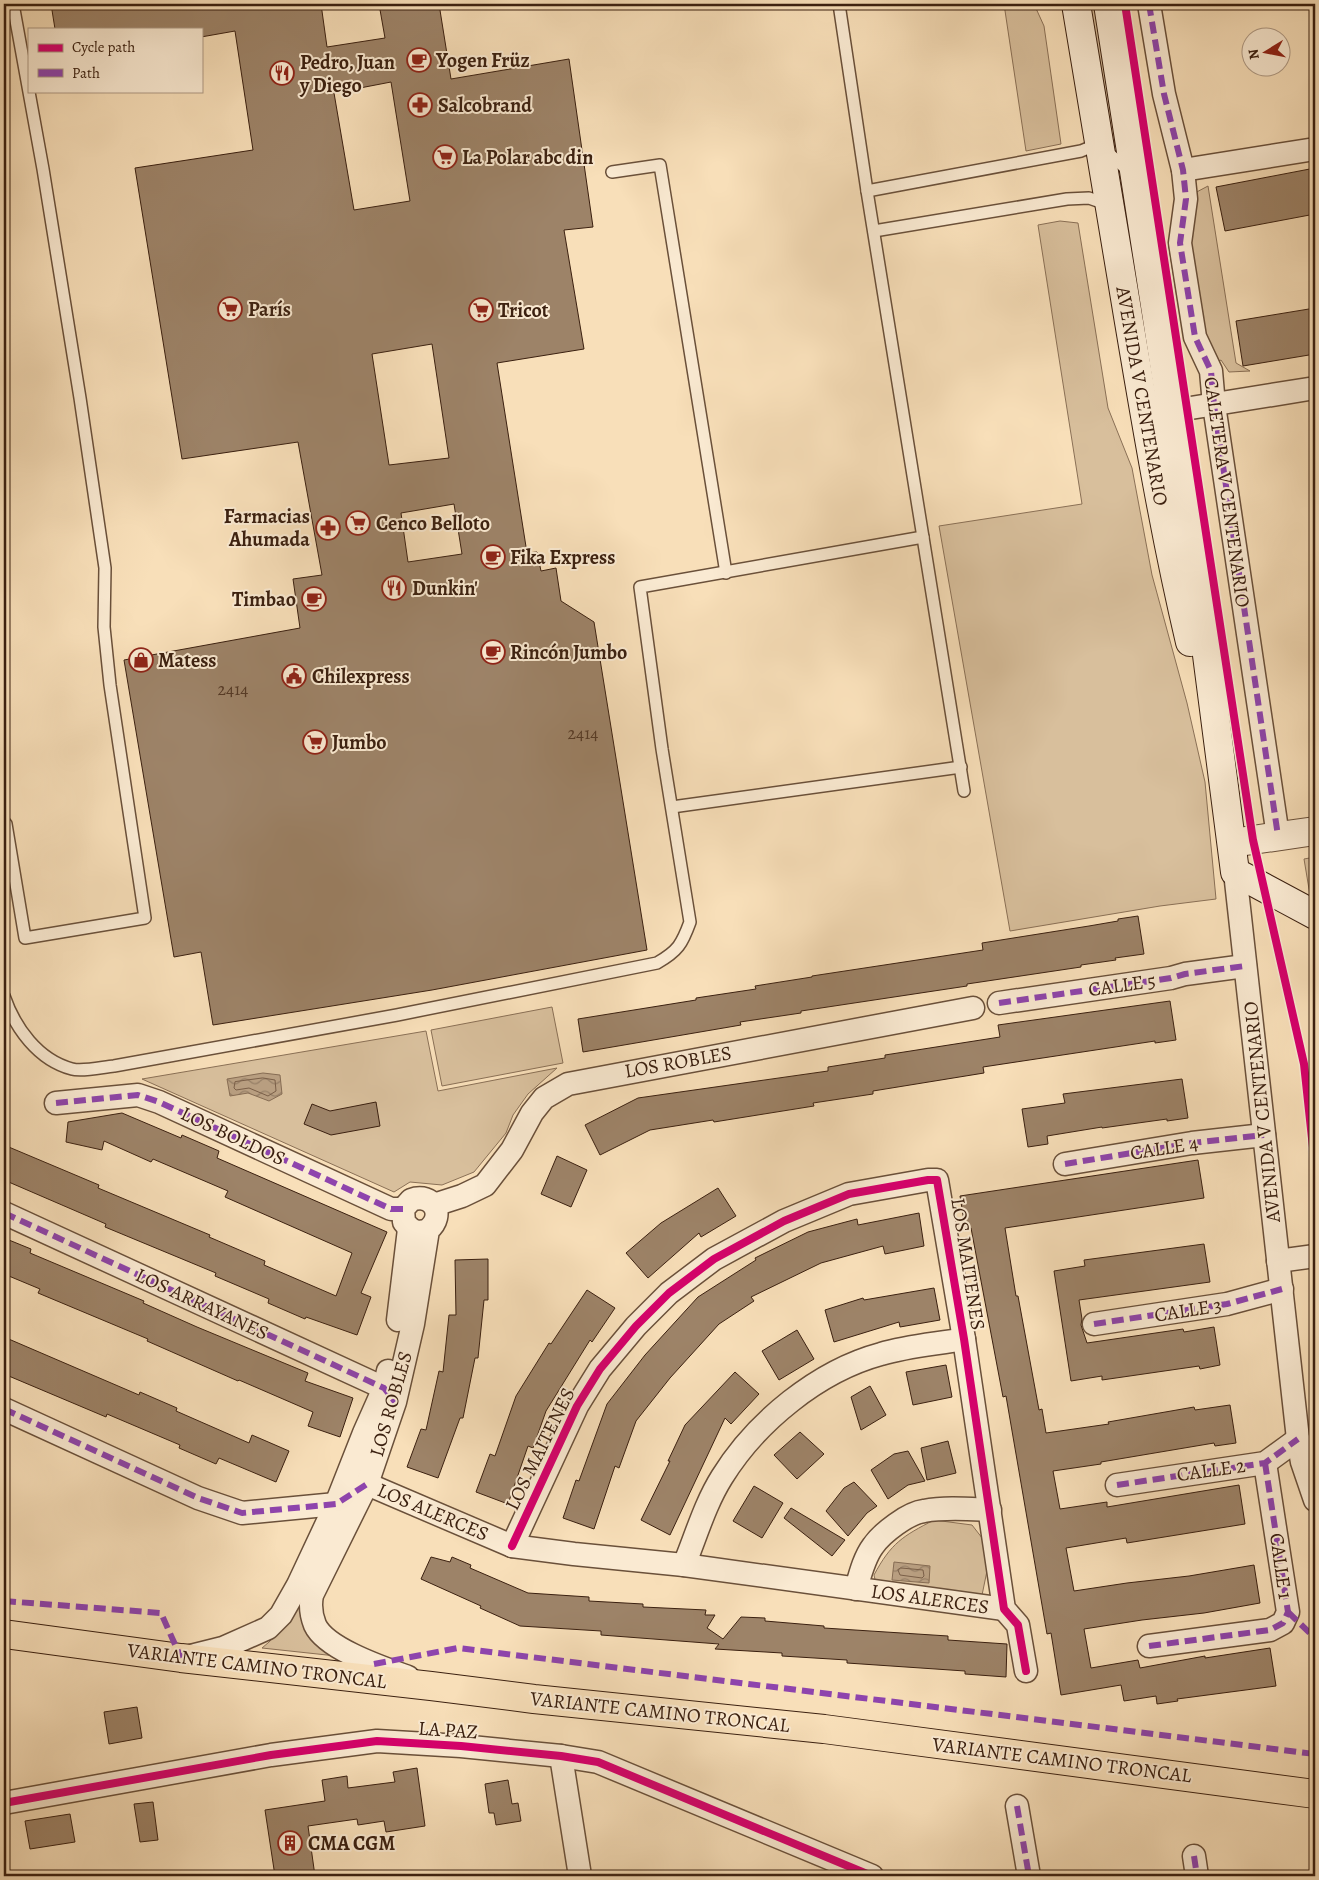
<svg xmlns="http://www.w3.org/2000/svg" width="1319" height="1880" font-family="Alegreya,serif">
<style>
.green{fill:#d8bf9c;stroke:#8a7056}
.water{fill:url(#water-waves);stroke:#866c53}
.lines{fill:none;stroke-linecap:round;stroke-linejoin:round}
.shore{stroke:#7a5f48;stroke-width:1}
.building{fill:#9d8368;stroke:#3b2010;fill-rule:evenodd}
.service-casing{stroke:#6a503a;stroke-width:14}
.minor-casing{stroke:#6a503a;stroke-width:25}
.tertiary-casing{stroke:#6a503a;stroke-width:30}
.secondary-casing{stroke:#3b2010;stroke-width:30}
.primary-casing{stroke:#3b2010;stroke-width:30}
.service{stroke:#faead2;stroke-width:11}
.minor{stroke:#faead2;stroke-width:22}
.tertiary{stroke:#faead2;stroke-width:28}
.secondary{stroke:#faead2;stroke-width:28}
.primary{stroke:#f8dfb9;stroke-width:28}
.quiet{stroke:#8e44ad;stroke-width:6;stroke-dasharray:12 6;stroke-linecap:butt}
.cycleway-casing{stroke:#faead2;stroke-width:11}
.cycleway{stroke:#d6006c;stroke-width:8}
.labels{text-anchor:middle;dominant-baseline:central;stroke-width:4;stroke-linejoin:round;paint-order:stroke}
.number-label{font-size:18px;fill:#543926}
.poi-label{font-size:20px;font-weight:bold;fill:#3b2010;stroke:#faead2;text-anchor:start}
.street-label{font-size:20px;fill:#3b2010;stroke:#faead2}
</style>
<defs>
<pattern id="water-waves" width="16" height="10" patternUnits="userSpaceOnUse" patternTransform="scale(1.25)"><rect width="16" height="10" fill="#b89e80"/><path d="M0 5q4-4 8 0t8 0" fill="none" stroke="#978067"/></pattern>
</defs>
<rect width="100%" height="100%" fill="#f8dfb9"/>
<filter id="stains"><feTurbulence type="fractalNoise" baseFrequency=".004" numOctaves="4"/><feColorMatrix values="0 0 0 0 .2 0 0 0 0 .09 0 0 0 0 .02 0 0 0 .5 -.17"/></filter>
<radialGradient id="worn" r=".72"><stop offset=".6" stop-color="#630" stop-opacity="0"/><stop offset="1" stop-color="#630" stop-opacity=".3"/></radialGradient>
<!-- green -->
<g class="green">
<polygon points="1004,4 1034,4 1044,26 1061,144 1026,151"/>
<polygon points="1085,4 1095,4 1113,118 1115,146 1106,141"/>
<polygon points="1208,186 1236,363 1250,371 1229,372 1221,360 1215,363 1202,341 1185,237 1191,195"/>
<polygon points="1060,221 1078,223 1108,408 1132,468 1152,575 1187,703 1205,782 1216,899 1160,906 1010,931 939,526 1082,504 1038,225"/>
<polygon points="1315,857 1315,898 1310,895 1304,859"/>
<polygon points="552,1007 563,1063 442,1086 431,1030"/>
<polygon points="426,1031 438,1091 557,1068 528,1094 513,1115 506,1133 474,1172 442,1185 410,1182 394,1192 142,1079"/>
<path d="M934,1520l38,5 14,18 2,23 -7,34 -105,-16 -2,-9c17,-32 29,-39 60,-55z"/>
<path d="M301,1596l35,60 -74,-8c20,-16 28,-30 39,-52z"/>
</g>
<!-- water -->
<g class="water">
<polygon points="263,1073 280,1075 282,1094 269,1101 248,1093 230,1096 227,1079"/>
<polygon points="894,1562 930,1566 929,1583 892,1580"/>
</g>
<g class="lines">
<!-- shore -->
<g class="shore">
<polygon points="263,1078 275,1080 276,1091 268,1096 249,1088 236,1090 234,1088 235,1082"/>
<polygon points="901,1568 923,1570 924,1576 922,1578 900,1575 898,1570"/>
</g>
</g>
<!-- building -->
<g class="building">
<path d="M51,4h270l6,43 58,-9 -6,-34h60l12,75 118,-20 24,168 -29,3 20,119 -87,14 30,190 10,-1 4,19 15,-3 5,33 33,21 53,328 -215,40 -219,35 -12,-73 -27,5 -50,-297 176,-32 -7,-49 29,-4 -24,-133 -116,17 -47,-291 118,-18 -18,-119 -34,6v-8h-146zM391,82l19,119 -56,9 -20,-117zM432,344l17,114 -60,7 -17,-111zM454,504l8,50 -54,8 -7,-49z"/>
<polygon points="1315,168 1315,214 1225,231 1216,187"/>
<polygon points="1315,308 1315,354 1243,366 1236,321"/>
<polygon points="1138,916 1144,954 1115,958 1116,960 1081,965 1081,967 967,984 967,986 801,1011 801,1013 740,1022 741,1025 583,1052 578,1019 696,1000 696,998 756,989 755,986 812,977 812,976 983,950 982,943 1089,926 1118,921 1118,919"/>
<polygon points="1170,1001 1176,1040 1155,1043 1155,1041 983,1067 984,1073 873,1091 873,1094 813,1103 814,1106 714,1122 713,1120 650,1130 600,1155 585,1125 638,1098 828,1071 828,1067 885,1058 885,1055 1000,1037 998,1025"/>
<polygon points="1182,1079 1188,1118 1167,1121 1167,1119 1102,1128 1102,1127 1047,1136 1048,1144 1028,1147 1022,1109 1065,1103 1063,1094"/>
<polygon points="376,1102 380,1126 331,1135 304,1124 312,1104 330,1111"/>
<polygon points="122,1113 181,1138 182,1135 219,1151 217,1158 387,1232 361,1293 371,1297 357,1335 306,1317 305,1319 268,1303 269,1299 215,1276 216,1273 105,1227 106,1224 4,1180 4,1145 99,1185 98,1188 210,1235 209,1237 265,1261 264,1265 336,1296 352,1253 225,1197 228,1191 153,1159 151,1162 104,1141 102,1150 66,1142 68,1122"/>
<polygon points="557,1156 587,1170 571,1207 541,1194"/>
<polygon points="1198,1160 1204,1198 1005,1228 1016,1296 1018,1296 1039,1410 1042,1409 1046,1433 1109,1424 1108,1422 1194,1407 1195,1410 1230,1405 1236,1443 1215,1446 1214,1443 1101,1462 1101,1464 1053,1471 1060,1509 1107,1502 1107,1507 1239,1485 1245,1524 1127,1543 1126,1538 1066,1548 1074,1591 1127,1583 1189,1576 1254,1565 1260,1603 1204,1613 1142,1620 1084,1629 1091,1668 1138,1660 1140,1668 1205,1656 1205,1658 1270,1648 1276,1686 1177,1699 1178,1701 1157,1704 1156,1696 1124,1701 1121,1685 1061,1695 1051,1633 1047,1634 1006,1396 1003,1397 971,1228 965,1228 960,1196"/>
<polygon points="718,1188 736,1216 701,1237 699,1233 648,1278 626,1253 661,1223"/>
<polygon points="919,1213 924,1246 885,1254 883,1246 821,1263 751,1297 754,1301 719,1324 670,1378 636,1421 619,1468 615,1466 594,1529 563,1518 576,1480 579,1481 607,1404 645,1355 698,1297 756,1260 755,1258 808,1232 857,1219 858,1225"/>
<polygon points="4,1238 31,1249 30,1253 144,1301 143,1303 197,1327 308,1373 305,1381 353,1398 340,1437 308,1426 313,1412 239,1380 238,1381 147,1341 148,1339 38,1293 40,1289 4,1274"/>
<polygon points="1204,1244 1210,1282 1079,1300 1082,1319 1081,1325 1087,1343 1183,1329 1184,1332 1214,1327 1220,1365 1200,1369 1199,1366 1102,1380 1102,1376 1071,1381 1054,1271 1085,1266 1084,1260"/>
<polygon points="488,1259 488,1300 484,1300 478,1358 475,1358 463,1418 460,1418 438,1478 407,1467 421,1429 426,1430 439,1371 443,1372 449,1315 456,1315 455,1260"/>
<polygon points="934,1288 940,1320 900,1327 899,1322 834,1342 825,1310 863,1298 864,1300"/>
<polygon points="587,1290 615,1308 592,1342 590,1340 546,1411 533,1448 528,1446 508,1504 476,1492 490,1454 495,1456 516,1396 549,1343 551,1344"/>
<polygon points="797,1330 814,1359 779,1380 762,1351"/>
<polygon points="4,1337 139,1395 140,1392 177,1408 176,1411 249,1443 252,1435 289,1451 276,1482 219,1458 216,1464 179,1448 180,1445 107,1414 106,1417 4,1374"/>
<polygon points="946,1365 952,1397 913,1405 906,1372"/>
<polygon points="735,1372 759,1394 731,1424 725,1418 670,1535 641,1520 670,1461 668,1461 685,1425"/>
<polygon points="870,1386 886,1415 861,1430 851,1397"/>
<polygon points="800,1432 824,1454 797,1479 774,1455"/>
<polygon points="948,1441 956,1473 927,1480 921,1448"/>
<polygon points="908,1451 925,1481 908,1485 888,1499 871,1470 894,1454"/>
<polygon points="854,1482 877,1506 867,1513 848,1536 826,1511 844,1488"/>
<polygon points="754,1486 783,1503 762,1538 733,1521"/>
<polygon points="791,1508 845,1540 832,1556 784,1518"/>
<polygon points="431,1557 450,1562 452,1557 471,1565 470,1568 528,1593 589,1597 589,1601 643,1604 643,1607 706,1610 705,1615 715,1615 707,1628 723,1639 741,1617 765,1618 765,1621 824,1626 824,1628 948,1636 948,1640 1007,1644 1006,1677 965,1674 965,1671 847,1663 847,1660 782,1656 782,1653 715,1649 719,1644 601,1635 601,1631 520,1626 480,1608 481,1606 421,1579"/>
<polygon points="137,1707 142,1738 109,1744 104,1712"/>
<polygon points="417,1768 425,1826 386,1832 384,1821 358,1825 357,1819 308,1826 315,1876 275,1876 265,1810 325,1801 322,1780 347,1776 348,1788 395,1782 393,1772"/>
<polygon points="508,1780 512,1804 518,1803 521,1821 496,1825 494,1813 489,1813 485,1784"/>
<polygon points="153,1802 158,1840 140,1842 134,1804"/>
<polygon points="70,1814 75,1842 30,1849 25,1821"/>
</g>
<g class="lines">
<!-- service casing -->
<g class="service-casing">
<g id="service">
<polyline points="839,4 867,191 964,791"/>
<polyline points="612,172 660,165 726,573"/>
<polyline points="867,191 1081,151 1098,144 1131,173"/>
<polyline points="874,231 1067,199 1089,198 1109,205"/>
<polyline points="672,807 961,767"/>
<polyline points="4,825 6,824 25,938 145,918 110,685 104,627 105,568 80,398 43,169 13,4"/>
<path d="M4,996c11,32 34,64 68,73 10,3 31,-2 42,-3l283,-51 260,-52c21,-12 25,-19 33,-41l-28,-173 -22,-162 283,-50"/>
</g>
</g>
<!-- minor casing -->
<g class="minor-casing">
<g id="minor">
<polyline points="1149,4 1164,94 1183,170 1186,199 1180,243 1195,337 1211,371 1214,405 1278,836"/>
<polyline points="1183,170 1315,149"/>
<polyline points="1172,411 1315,388"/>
<polyline points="1235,872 1298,1439 1302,1462 1315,1500"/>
<polyline points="999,1003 1171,978 1185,974 1245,966"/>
<polyline points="56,1103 138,1095 159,1102 391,1209 403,1209"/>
<polyline points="1065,1164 1192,1143 1264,1135"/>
<polyline points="434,1205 462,1196 485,1185 512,1150 532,1113 544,1098 568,1084 973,1008"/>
<polyline points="4,1213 384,1388 393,1400"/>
<polyline points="1278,1261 1315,1256"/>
<polyline points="398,1320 409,1229"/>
<polyline points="1094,1324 1227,1304 1282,1289"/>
<polyline points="4,1409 198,1498 242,1513 336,1504 367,1484 512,1546 574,1554 684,1565 1004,1609"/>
<polyline points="1117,1485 1265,1463 1298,1439"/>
<polyline points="512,1546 577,1406 600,1369 636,1326 669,1293 714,1259 784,1221 849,1194 928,1180 937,1180 964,1339 1004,1609 1018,1625 1026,1671"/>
<path d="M684,1565c12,-29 21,-61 38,-88 34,-55 96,-106 159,-123 27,-8 56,-10 83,-15"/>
<path d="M856,1589c4,-14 8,-31 17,-43 9,-13 35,-33 51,-35 21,-4 44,-2 66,-1"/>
<polyline points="1149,1646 1270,1630 1283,1623 1288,1612 1265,1463"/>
<polyline points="191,1656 223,1648 268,1628 281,1615 298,1585 336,1504 364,1433 384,1388 388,1371"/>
<path d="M408,1677c-25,-9 -82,-28 -93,-52 -4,-10 -5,-20 -3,-30l55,-111 28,-82 18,-78 15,-94c18,-15 5,-38 -17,-30l-8,9 1,13c7,9 13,12 24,8"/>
<polyline points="561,1756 580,1876"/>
<polyline points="4,1803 271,1755 377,1741 461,1746 561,1756 598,1762 872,1876"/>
<polyline points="1017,1806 1029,1876"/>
<polyline points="1194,1856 1197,1876"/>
</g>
</g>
<!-- tertiary casing -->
<g class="tertiary-casing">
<polyline id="tertiary" points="1232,843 1315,831"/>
</g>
<!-- secondary casing -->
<g class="secondary-casing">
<g id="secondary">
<path d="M1076,4c17,106 35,212 53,318 18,107 36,214 61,320"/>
<polyline points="1108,4 1195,562 1235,872 1315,915"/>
</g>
</g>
<!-- primary casing -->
<g class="primary-casing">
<polyline id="primary" points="4,1634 181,1658 431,1686 534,1699 824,1729 1315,1794"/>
</g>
<!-- service -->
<use href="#service" class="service"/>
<!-- minor -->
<use href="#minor" class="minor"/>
<!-- tertiary -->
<use href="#tertiary" class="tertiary"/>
<!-- secondary -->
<use href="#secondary" class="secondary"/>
<!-- primary -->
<use href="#primary" class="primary"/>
<!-- quiet -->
<g class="quiet">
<polyline points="1149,4 1164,94 1183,170 1186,199 1180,243 1195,337 1211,371 1214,405 1278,836"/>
<polyline points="999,1003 1171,978 1185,974 1245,966"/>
<polyline points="56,1103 138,1095 159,1102 391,1209 403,1209"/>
<polyline points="1065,1164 1192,1143 1264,1135"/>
<polyline points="4,1213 384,1388 395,1402"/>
<polyline points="1094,1324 1227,1304 1282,1289"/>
<polyline points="4,1409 198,1498 242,1513 336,1504 367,1484"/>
<polyline points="1117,1485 1265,1463 1298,1439"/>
<polyline points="4,1601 161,1613 181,1658"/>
<polyline points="1288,1612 1315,1638"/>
<polyline points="1149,1646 1270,1630 1283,1623 1288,1612 1265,1463"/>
<polyline points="374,1664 458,1648 1315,1754"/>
<polyline points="1017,1806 1029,1876"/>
<polyline points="1194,1856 1197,1876"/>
</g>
<!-- cycleway casing -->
<g class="cycleway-casing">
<g id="cycleway">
<polyline points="1125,4 1253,840 1304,1064 1315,1166"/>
<polyline points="512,1546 577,1406 600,1369 636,1326 669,1293 714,1259 784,1221 849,1194 928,1180 937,1180 964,1339 1004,1609 1018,1625 1026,1671"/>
<polyline points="4,1803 271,1755 377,1741 461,1746 561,1756 598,1762 872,1876"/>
</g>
</g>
<!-- cycleway -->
<use href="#cycleway" class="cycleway"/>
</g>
<!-- icons -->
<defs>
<g id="cafe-ring" transform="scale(1.25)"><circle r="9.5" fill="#faead2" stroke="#8f2418" stroke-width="1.5"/><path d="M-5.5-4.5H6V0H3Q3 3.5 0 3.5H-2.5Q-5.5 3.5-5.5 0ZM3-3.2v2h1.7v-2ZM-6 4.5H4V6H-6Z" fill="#8f2418"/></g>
<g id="restaurant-ring" transform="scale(1.25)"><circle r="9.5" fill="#faead2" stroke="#8f2418" stroke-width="1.5"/><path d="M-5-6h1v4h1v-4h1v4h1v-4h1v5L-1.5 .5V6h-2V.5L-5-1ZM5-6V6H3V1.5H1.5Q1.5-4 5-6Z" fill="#8f2418"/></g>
<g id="pharmacy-ring" transform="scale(1.25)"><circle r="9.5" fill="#faead2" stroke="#8f2418" stroke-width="1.5"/><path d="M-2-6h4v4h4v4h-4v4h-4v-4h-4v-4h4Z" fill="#8f2418"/></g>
<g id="supermarket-ring" transform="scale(1.25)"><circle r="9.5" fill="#faead2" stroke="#8f2418" stroke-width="1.5"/><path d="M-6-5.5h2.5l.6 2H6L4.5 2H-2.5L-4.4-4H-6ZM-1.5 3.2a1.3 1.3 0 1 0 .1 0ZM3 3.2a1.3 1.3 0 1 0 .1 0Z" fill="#8f2418"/></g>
<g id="shop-ring" transform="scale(1.25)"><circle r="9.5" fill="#faead2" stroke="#8f2418" stroke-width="1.5"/><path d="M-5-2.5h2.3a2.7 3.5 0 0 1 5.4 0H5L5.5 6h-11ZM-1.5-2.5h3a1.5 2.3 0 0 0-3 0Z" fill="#8f2418"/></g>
<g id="civic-ring" transform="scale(1.25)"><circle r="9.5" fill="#faead2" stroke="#8f2418" stroke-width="1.5"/><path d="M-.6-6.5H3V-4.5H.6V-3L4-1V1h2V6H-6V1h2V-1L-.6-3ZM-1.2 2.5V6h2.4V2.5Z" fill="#8f2418"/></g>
<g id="building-ring" transform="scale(1.25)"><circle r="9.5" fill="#faead2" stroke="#8f2418" stroke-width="1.5"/><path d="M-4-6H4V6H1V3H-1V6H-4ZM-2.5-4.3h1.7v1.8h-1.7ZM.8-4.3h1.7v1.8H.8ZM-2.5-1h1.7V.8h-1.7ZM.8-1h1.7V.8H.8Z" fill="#8f2418"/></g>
</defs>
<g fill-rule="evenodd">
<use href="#cafe-ring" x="419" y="60"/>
<use href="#restaurant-ring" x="282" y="73"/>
<use href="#pharmacy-ring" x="420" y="105"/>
<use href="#supermarket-ring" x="445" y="157"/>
<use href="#supermarket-ring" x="230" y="309"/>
<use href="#supermarket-ring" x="481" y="310"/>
<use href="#supermarket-ring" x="358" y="523"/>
<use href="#pharmacy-ring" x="328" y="528"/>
<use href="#cafe-ring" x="493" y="557"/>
<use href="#restaurant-ring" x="394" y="588"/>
<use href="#cafe-ring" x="314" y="599"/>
<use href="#cafe-ring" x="493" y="652"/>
<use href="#shop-ring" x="141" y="660"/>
<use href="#civic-ring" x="294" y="676"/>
<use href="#supermarket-ring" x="315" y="742"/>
<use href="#building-ring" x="290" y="1843"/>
</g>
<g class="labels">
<!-- number labels -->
<g class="number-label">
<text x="233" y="689">2414</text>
<text x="583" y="733">2414</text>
</g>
<!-- poi labels -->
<g class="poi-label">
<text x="436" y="60">Yogen Früz</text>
<text x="300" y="62">Pedro, Juan<tspan x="300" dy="23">y Diego</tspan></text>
<text x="438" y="105">Salcobrand</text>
<text x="462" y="157">La Polar abc din</text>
<text x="248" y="309">París</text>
<text x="498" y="310">Tricot</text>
<text x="310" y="516" text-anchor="end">Farmacias<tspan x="310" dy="23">Ahumada</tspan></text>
<text x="376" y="523">Cenco Belloto</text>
<text x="510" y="557">Fika Express</text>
<text x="412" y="588">Dunkin'</text>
<text x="296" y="599" text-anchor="end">Timbao</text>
<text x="510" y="652">Rincón Jumbo</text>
<text x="158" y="660">Matess</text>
<text x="312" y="676">Chilexpress</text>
<text x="332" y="742">Jumbo</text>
<text x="308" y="1843">CMA CGM</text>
</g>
<!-- street labels -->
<g class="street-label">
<text transform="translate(1142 396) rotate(80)">AVENIDA V CENTENARIO</text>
<text transform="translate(1227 492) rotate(82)">CALETERA V CENTENARIO</text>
<text transform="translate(1122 985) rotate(-8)">CALLE 5</text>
<text transform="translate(678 1062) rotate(-10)">LOS ROBLES</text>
<text transform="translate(1262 1112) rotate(-96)">AVENIDA V CENTENARIO</text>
<text transform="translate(233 1136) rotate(25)">LOS BOLDOS</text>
<text transform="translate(1164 1148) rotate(-9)">CALLE 4</text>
<text transform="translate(968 1264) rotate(81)">LOS MAITENES</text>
<text transform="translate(202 1304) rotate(25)">LOS ARRAYANES</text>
<text transform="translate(1188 1310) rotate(-9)">CALLE 3</text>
<text transform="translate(391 1404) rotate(-74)">LOS ROBLES</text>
<text transform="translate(540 1449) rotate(-64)">LOS MAITENES</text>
<text transform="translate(1211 1470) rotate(-8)">CALLE 2</text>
<text transform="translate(433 1512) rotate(23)">LOS ALERCES</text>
<text transform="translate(1281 1566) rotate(82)">CALLE 1</text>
<text transform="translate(930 1599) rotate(8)">LOS ALERCES</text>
<text transform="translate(257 1666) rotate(7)">VARIANTE CAMINO TRONCAL</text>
<text transform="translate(660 1712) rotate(6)">VARIANTE CAMINO TRONCAL</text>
<text transform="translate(448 1730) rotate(4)">LA PAZ</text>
<text transform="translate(1062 1760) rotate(7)">VARIANTE CAMINO TRONCAL</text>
</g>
</g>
<!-- margin -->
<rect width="1319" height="1880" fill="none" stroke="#f8dfb9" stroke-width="20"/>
<rect x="5" y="5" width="1309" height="1870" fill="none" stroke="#3b2010" stroke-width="2.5"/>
<rect x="10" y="10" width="1299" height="1860" fill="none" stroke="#3b2010"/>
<!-- legend -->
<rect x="28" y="28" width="175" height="65" fill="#faead2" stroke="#ae9984"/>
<rect x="38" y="44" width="25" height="8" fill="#d6006c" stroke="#ae9984"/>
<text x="72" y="52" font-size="15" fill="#3b2010">Cycle path</text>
<rect x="38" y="69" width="25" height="8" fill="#8e44ad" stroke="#ae9984"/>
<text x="72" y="78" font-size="15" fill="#3b2010">Path</text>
<!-- north arrow -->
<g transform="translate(1266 52) rotate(260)"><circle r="24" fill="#faead2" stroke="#ae9984"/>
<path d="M0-4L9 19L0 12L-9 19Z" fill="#8f2418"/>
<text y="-8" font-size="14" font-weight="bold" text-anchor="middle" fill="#3b2010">N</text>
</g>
<rect width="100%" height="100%" filter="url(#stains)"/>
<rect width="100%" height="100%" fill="url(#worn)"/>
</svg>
